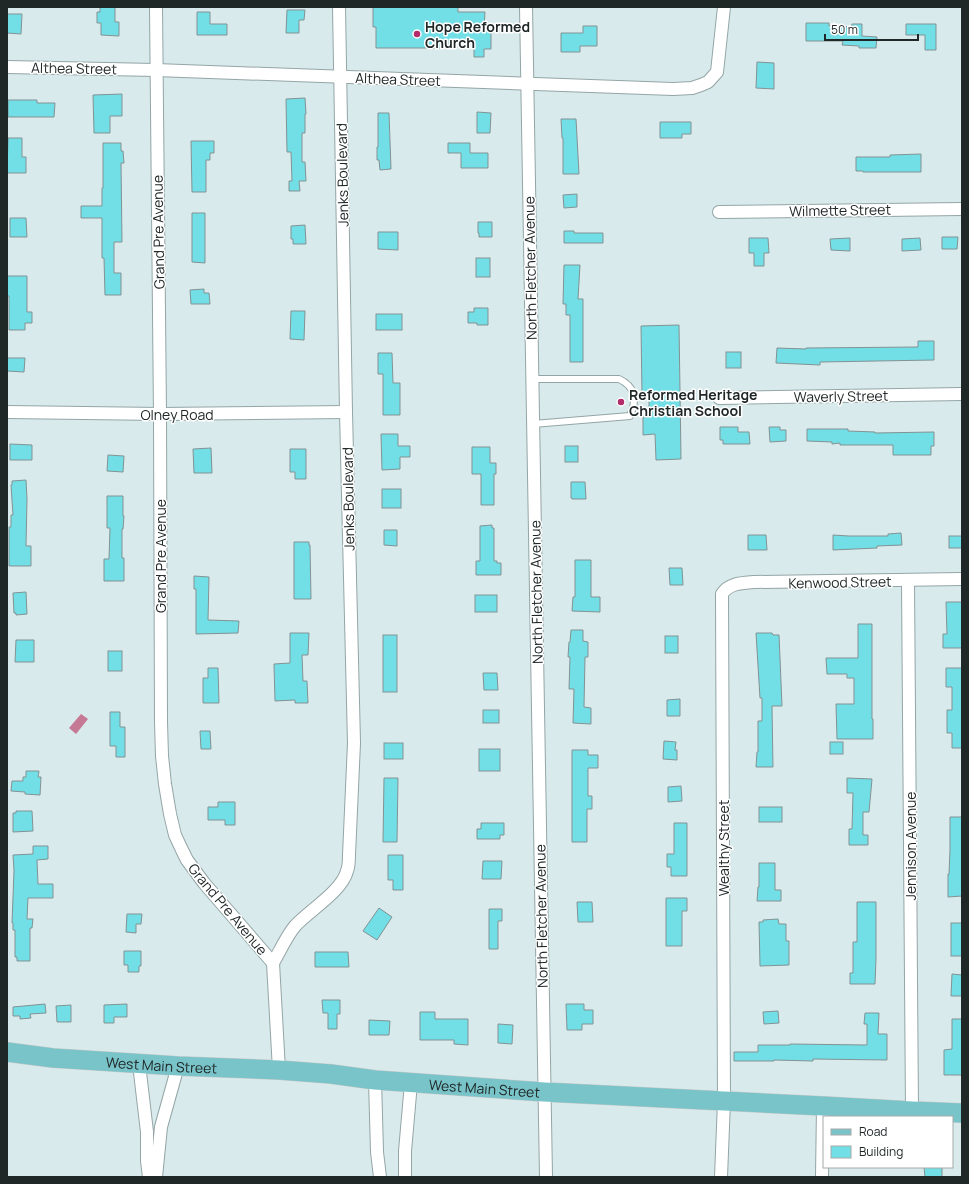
<svg xmlns="http://www.w3.org/2000/svg" width="969" height="1184" font-family="Manrope,sans-serif">
<style>
.water{fill:#c57994}
.building{fill:#72dee6;stroke:#829394}
.lines{fill:none;stroke-linecap:round;stroke-linejoin:round}
.service-casing{stroke:#94a5a6;stroke-width:8}
.minor-casing{stroke:#94a5a6;stroke-width:14}
.primary-casing{stroke:#c5c7c7;stroke-width:20}
.service{stroke:#fff;stroke-width:6}
.minor{stroke:#fff;stroke-width:12}
.primary{stroke:#79c4c9;stroke-width:19}
.poi-dot{fill:#b42b6a;stroke:#fff;stroke-width:1.5}
.labels{text-anchor:middle;dominant-baseline:central;stroke-width:3;stroke-linejoin:round;paint-order:stroke}
.poi-label{font-size:14px;font-weight:bold;fill:#202727;stroke:#fff;text-anchor:start}
.street-label{font-size:14px;fill:#202727;stroke:#fff}
</style>
<rect width="100%" height="100%" fill="#d8eaeb"/>
<!-- water -->
<polygon class="water" points="81,714 88,719 76,734 69,728"/>
<!-- building -->
<g class="building">
<polygon points="100,7 115,7 115,22 119,22 119,36 101,35 101,23 97,23 97,12 100,12"/>
<polygon points="373,7 458,7 458,12 485,12 484,31 491,31 491,49 484,49 484,57 474,57 474,40 449,40 449,48 376,48 376,27 373,27"/>
<polygon points="287,10 305,10 304,20 299,20 299,33 286,33"/>
<polygon points="197,12 210,12 210,24 227,24 227,35 197,35"/>
<polygon points="7,14 22,14 21,34 7,33"/>
<polygon points="806,23 829,23 829,26 851,27 852,24 862,24 862,36 877,37 876,48 859,48 859,46 842,45 843,41 806,41"/>
<polygon points="906,24 936,24 936,50 925,50 925,35 906,35"/>
<polygon points="583,26 597,26 597,46 580,46 580,52 561,52 561,33 583,33"/>
<polygon points="757,62 774,63 774,89 756,88"/>
<polygon points="122,94 122,116 110,116 110,133 94,133 93,95"/>
<polygon points="305,98 306,114 305,114 305,133 302,133 302,162 305,162 306,181 299,181 300,191 289,191 289,181 292,181 291,152 287,152 286,99"/>
<polygon points="8,100 37,100 37,103 55,103 54,117 8,117"/>
<polygon points="477,112 491,113 490,133 477,133"/>
<polygon points="378,113 389,113 391,169 380,170 379,160 377,160 377,147 378,147"/>
<polygon points="561,119 576,119 579,174 563,174 563,138 562,138"/>
<polygon points="660,122 691,122 691,134 682,134 682,138 660,138"/>
<polygon points="8,138 22,138 22,157 26,157 26,173 7,173"/>
<polygon points="191,141 214,141 214,153 210,153 210,160 206,160 206,192 192,192"/>
<polygon points="103,143 121,143 121,151 123,151 124,163 121,163 122,242 114,242 114,273 121,273 121,295 105,295 104,258 102,258 102,218 81,218 81,206 102,206 102,188 103,188"/>
<polygon points="448,143 470,143 470,153 488,153 488,168 461,168 461,153 448,153"/>
<polygon points="921,154 921,172 863,172 863,171 856,171 856,157 890,157 890,155"/>
<polygon points="577,194 577,207 564,208 563,195"/>
<polygon points="192,213 205,213 205,263 192,262"/>
<polygon points="10,218 26,218 27,237 10,237"/>
<polygon points="478,222 492,222 492,237 479,237 479,233 478,233"/>
<polygon points="305,225 306,244 293,244 293,239 291,239 291,226"/>
<polygon points="564,231 574,231 574,233 603,233 603,243 564,243"/>
<polygon points="378,232 398,232 398,250 378,249"/>
<polygon points="942,237 958,237 957,249 942,249"/>
<polygon points="749,238 768,238 769,253 764,253 764,266 754,266 754,253 749,253"/>
<polygon points="850,238 850,251 831,250 830,239"/>
<polygon points="920,238 921,250 902,251 902,239"/>
<rect x="476" y="258" width="14" height="19"/>
<polygon points="564,265 580,265 578,299 583,299 583,362 570,362 570,315 566,315 566,304 563,304"/>
<polygon points="7,276 27,276 27,312 32,312 32,323 25,323 25,330 9,330 9,296 7,296"/>
<polygon points="204,289 204,293 209,293 210,304 191,304 190,290"/>
<polygon points="474,308 488,308 488,325 477,325 477,323 468,323 468,312 474,312"/>
<polygon points="291,311 305,311 304,340 290,339"/>
<rect x="376" y="314" width="26" height="16"/>
<polygon points="679,325 681,459 656,460 655,434 643,435 643,417 649,417 649,394 642,394 641,326"/>
<polygon points="918,341 934,341 934,360 820,362 820,365 776,363 777,348 806,349 806,348 918,347"/>
<rect x="726" y="352" width="15" height="16"/>
<polygon points="378,353 392,353 393,383 400,383 400,415 383,415 383,374 378,374"/>
<polygon points="7,358 25,358 24,372 7,371"/>
<polygon points="720,427 738,427 738,432 749,432 750,444 723,444 723,440 720,440"/>
<polygon points="769,427 780,427 780,430 786,430 786,441 770,442"/>
<polygon points="807,429 848,429 848,431 875,432 875,433 934,432 934,446 931,446 931,455 893,455 893,445 840,445 840,443 832,444 832,442 807,441"/>
<polygon points="381,434 398,434 398,446 410,446 410,457 400,457 400,469 382,470"/>
<polygon points="10,444 32,445 32,460 10,460"/>
<rect x="565" y="446" width="13" height="16"/>
<polygon points="472,447 490,447 490,463 496,463 496,474 494,474 494,505 481,505 481,474 472,474"/>
<polygon points="211,448 212,473 194,473 193,449"/>
<polygon points="290,449 306,449 306,479 295,479 295,472 290,472"/>
<polygon points="108,455 124,456 123,472 107,471"/>
<polygon points="26,480 27,499 26,546 31,546 31,566 9,566 9,527 11,527 11,515 13,515 11,485 12,485 12,481"/>
<polygon points="571,482 585,482 586,499 572,499 572,498 571,498"/>
<rect x="382" y="489" width="19" height="19"/>
<polygon points="107,496 123,496 123,516 124,516 123,529 122,529 122,558 124,558 124,581 104,581 104,559 109,559 110,528 107,528"/>
<polygon points="492,525 492,528 494,528 494,561 497,561 497,563 501,563 501,575 476,575 476,561 480,561 480,526"/>
<polygon points="384,530 397,530 397,546 384,545"/>
<polygon points="901,533 902,545 877,546 877,548 833,550 833,535 849,536 888,536 888,534"/>
<polygon points="748,535 766,535 767,550 748,550"/>
<rect x="949" y="536" width="13" height="12"/>
<polygon points="294,542 309,542 309,545 310,545 311,599 294,599"/>
<polygon points="575,560 591,560 591,597 600,597 600,612 572,611 573,597 575,597"/>
<polygon points="669,568 682,568 683,585 670,585"/>
<polygon points="194,576 209,577 208,620 239,621 238,633 196,634 196,589 194,589"/>
<polygon points="26,592 27,614 16,615 16,613 14,613 13,593"/>
<rect x="475" y="595" width="22" height="17"/>
<polygon points="946,602 962,602 962,648 943,648 943,634 947,634"/>
<polygon points="858,624 872,624 872,719 873,719 873,739 837,739 836,704 854,704 854,678 847,678 847,674 827,674 826,658 858,658"/>
<polygon points="571,630 583,630 583,641 588,642 588,657 585,657 584,707 591,708 591,724 573,723 574,689 569,689 570,657 568,657 569,642 570,642"/>
<polygon points="290,633 309,633 308,655 302,655 303,681 307,681 308,703 295,703 295,700 275,701 274,664 290,663"/>
<polygon points="756,633 772,633 773,635 779,635 782,706 772,706 773,767 756,767 757,752 758,752 758,721 762,721 762,698 760,698"/>
<rect x="383" y="635" width="14" height="57"/>
<rect x="665" y="636" width="13" height="17"/>
<polygon points="16,640 34,640 34,662 15,662"/>
<rect x="108" y="651" width="14" height="20"/>
<polygon points="208,668 218,668 219,703 203,703 203,678 208,678"/>
<polygon points="946,668 962,668 962,748 952,748 952,733 947,733 947,710 952,710 952,687 946,687"/>
<polygon points="483,673 497,673 498,690 484,690"/>
<polygon points="680,699 680,716 667,716 667,700"/>
<rect x="483" y="710" width="16" height="13"/>
<polygon points="110,712 120,712 120,727 125,727 125,757 116,757 116,746 110,746"/>
<polygon points="200,731 210,731 211,749 201,749"/>
<polygon points="664,741 676,742 675,750 677,750 677,760 663,759"/>
<rect x="830" y="742" width="13" height="12"/>
<rect x="384" y="743" width="19" height="16"/>
<rect x="479" y="749" width="21" height="22"/>
<polygon points="572,750 588,750 588,755 598,755 598,768 588,768 588,796 592,796 592,809 587,809 587,842 572,842"/>
<polygon points="26,771 39,771 38,777 41,777 40,795 25,794 25,792 11,791 12,781 23,781 23,777 26,777"/>
<polygon points="384,778 398,778 397,842 383,842"/>
<polygon points="847,778 872,779 869,812 863,812 863,835 868,835 868,845 849,845 849,829 852,829 853,793 847,793"/>
<polygon points="681,786 682,801 668,802 668,787"/>
<polygon points="218,802 235,802 235,825 225,825 225,820 208,820 208,807 218,807"/>
<rect x="759" y="807" width="23" height="15"/>
<polygon points="16,811 32,811 33,831 13,832 13,813 16,813"/>
<polygon points="950,817 962,817 962,896 948,897 948,874 949,874 950,850"/>
<polygon points="481,823 504,823 504,835 500,835 500,839 477,839 477,829 481,829"/>
<polygon points="674,823 687,823 687,876 671,876 671,867 667,867 667,854 674,854"/>
<polygon points="33,846 48,846 48,859 37,860 38,884 53,884 53,898 28,898 27,919 33,919 32,928 30,928 30,961 17,961 17,957 15,957 15,930 13,930 13,923 12,923 14,870 13,855 33,854"/>
<polygon points="388,855 403,855 403,890 393,890 393,880 388,880"/>
<polygon points="483,861 502,861 501,879 482,879"/>
<polygon points="759,863 775,863 775,890 781,890 781,901 757,901 758,887 759,887"/>
<polygon points="666,898 687,898 687,911 682,911 682,946 666,946"/>
<polygon points="577,902 592,902 593,922 578,922"/>
<polygon points="857,902 876,902 876,958 875,984 850,984 850,973 853,973 853,942 857,942"/>
<polygon points="379,908 392,917 377,940 363,931"/>
<polygon points="489,909 502,909 502,921 498,921 498,949 489,949"/>
<polygon points="127,914 142,914 141,924 136,924 136,933 126,932"/>
<polygon points="778,919 779,924 786,924 786,941 789,941 789,965 760,966 759,922 763,922 763,920"/>
<rect x="951" y="923" width="11" height="33"/>
<polygon points="124,951 141,951 141,966 139,966 139,972 128,972 128,965 124,965"/>
<polygon points="315,952 348,952 349,967 315,967"/>
<polygon points="952,974 962,975 962,996 951,996"/>
<polygon points="322,1000 340,1000 340,1014 337,1014 337,1029 328,1029 328,1013 323,1013"/>
<polygon points="45,1004 46,1013 30,1014 31,1018 20,1019 20,1016 13,1016 13,1007"/>
<polygon points="127,1004 127,1017 114,1017 114,1023 104,1023 104,1005"/>
<polygon points="566,1004 584,1004 584,1010 593,1010 593,1024 582,1024 582,1030 567,1030"/>
<polygon points="71,1005 71,1022 57,1022 56,1006"/>
<polygon points="778,1011 779,1023 764,1024 763,1012"/>
<polygon points="420,1012 435,1012 435,1019 468,1019 468,1045 454,1044 454,1040 420,1040"/>
<polygon points="865,1013 879,1013 878,1034 887,1034 887,1060 813,1059 813,1061 774,1060 774,1061 734,1061 734,1052 758,1052 758,1045 790,1045 790,1044 867,1045 867,1024 864,1024"/>
<polygon points="952,1019 962,1019 962,1075 944,1075 944,1050 952,1049"/>
<polygon points="369,1020 390,1021 389,1035 369,1035"/>
<polygon points="498,1024 513,1025 512,1044 498,1043"/>
<polygon points="924,1167 942,1167 942,1177 925,1177"/>
</g>
<g class="lines">
<!-- service casing -->
<g class="service-casing">
<path id="service" d="M532,379h87c17,8 18,21 11,37l-97,8"/>
</g>
<!-- minor casing -->
<g class="minor-casing">
<g id="minor">
<polyline points="156,7 160,414 161,722 162,756 165,784 170,814 175,835 182,850 187,860 204,883 273,963 279,1070"/>
<polyline points="526,7 546,1177"/>
<polyline points="7,67 156,70 673,89 692,88 701,85 708,82 717,72 724,7"/>
<polyline points="719,212 962,209"/>
<polyline points="719,398 962,394"/>
<polyline points="7,412 160,414 346,412"/>
<polyline points="908,581 912,1111"/>
<path d="M273,963c7,-12 13,-26 22,-37 15,-16 47,-35 52,-55 2,-5 2,-11 2,-16l5,-112 -8,-331 -7,-405"/>
<polyline points="139,1064 147,1132 147,1161 149,1177"/>
<polyline points="375,1080 377,1152 380,1177"/>
<polyline points="156,1177 161,1127 178,1066"/>
<polyline points="405,1177 405,1151 411,1083"/>
<path d="M721,1177l3,-76 -2,-507c7,-11 20,-11 32,-12l208,-3"/>
<polyline points="822,1177 823,1106"/>
</g>
</g>
<!-- primary casing -->
<g class="primary-casing">
<g id="primary">
<path id="s1" d="M7,1052l46,6 125,8 101,4 52,4 44,6 169,12 279,14 89,5 50,2"/>
</g>
</g>
<!-- service -->
<use href="#service" class="service"/>
<!-- minor -->
<use href="#minor" class="minor"/>
<!-- primary -->
<use href="#primary" class="primary"/>
</g>
<!-- markers -->
<g class="poi-dot">
<circle cx="417" cy="34" r="4"/>
<circle cx="621" cy="402" r="4"/>
</g>
<g class="labels">
<!-- poi labels -->
<g class="poi-label">
<text x="425" y="26">Hope Reformed<tspan x="425" dy="16">Church</tspan></text>
<text x="629" y="394">Reformed Heritage<tspan x="629" dy="16">Christian School</tspan></text>
</g>
<!-- street labels -->
<g class="street-label">
<text transform="translate(74 68) rotate(1)">Althea Street</text>
<text transform="translate(398 79) rotate(2)">Althea Street</text>
<text transform="translate(342 175) rotate(-91)">Jenks Boulevard</text>
<text transform="translate(840 210) rotate(-1)">Wilmette Street</text>
<text transform="translate(158 232) rotate(-91)">Grand Pre Avenue</text>
<text transform="translate(530 268) rotate(-91)">North Fletcher Avenue</text>
<text transform="translate(841 396) rotate(-1)">Waverly Street</text>
<text x="177" y="414">Olney Road</text>
<text transform="translate(348 499) rotate(-91)">Jenks Boulevard</text>
<text transform="translate(160 556) rotate(-90)">Grand Pre Avenue</text>
<text transform="translate(840 582) rotate(-1)">Kenwood Street</text>
<text transform="translate(536 592) rotate(-91)">North Fletcher Avenue</text>
<text transform="translate(910 846) rotate(-90)">Jennison Avenue</text>
<text transform="translate(723 848) rotate(-90)">Wealthy Street</text>
<text transform="translate(228 909) rotate(50)">Grand Pre Avenue</text>
<text transform="translate(541 916) rotate(-91)">North Fletcher Avenue</text>
<text stroke="none"><textPath href="#s1" startOffset="155">West Main Street</textPath></text>
<text stroke="none"><textPath href="#s1" startOffset="479">West Main Street</textPath></text>
</g>
</g>
<!-- border -->
<rect width="969" height="1184" fill="none" stroke="#202727" stroke-width="16"/>
<!-- legend -->
<rect x="823" y="1116" width="130" height="52" fill="#ffffff" stroke="#a6a9a9"/>
<rect x="831" y="1129" width="20" height="6" fill="#79c4c9" stroke="#a6a9a9"/>
<text x="859" y="1136" font-size="12" fill="#202727">Road</text>
<rect x="831" y="1146" width="20" height="12" fill="#72dee6" stroke="#a6a9a9"/>
<text x="859" y="1156" font-size="12" fill="#202727">Building</text>
<!-- scale -->
<path d="M825 34v6h93v-6" fill="none" stroke="#202727" stroke-width="2"/>
<text x="831" y="34" font-size="12" fill="#202727" stroke="#ffffff" stroke-width="3" paint-order="stroke">50 m</text>
</svg>
